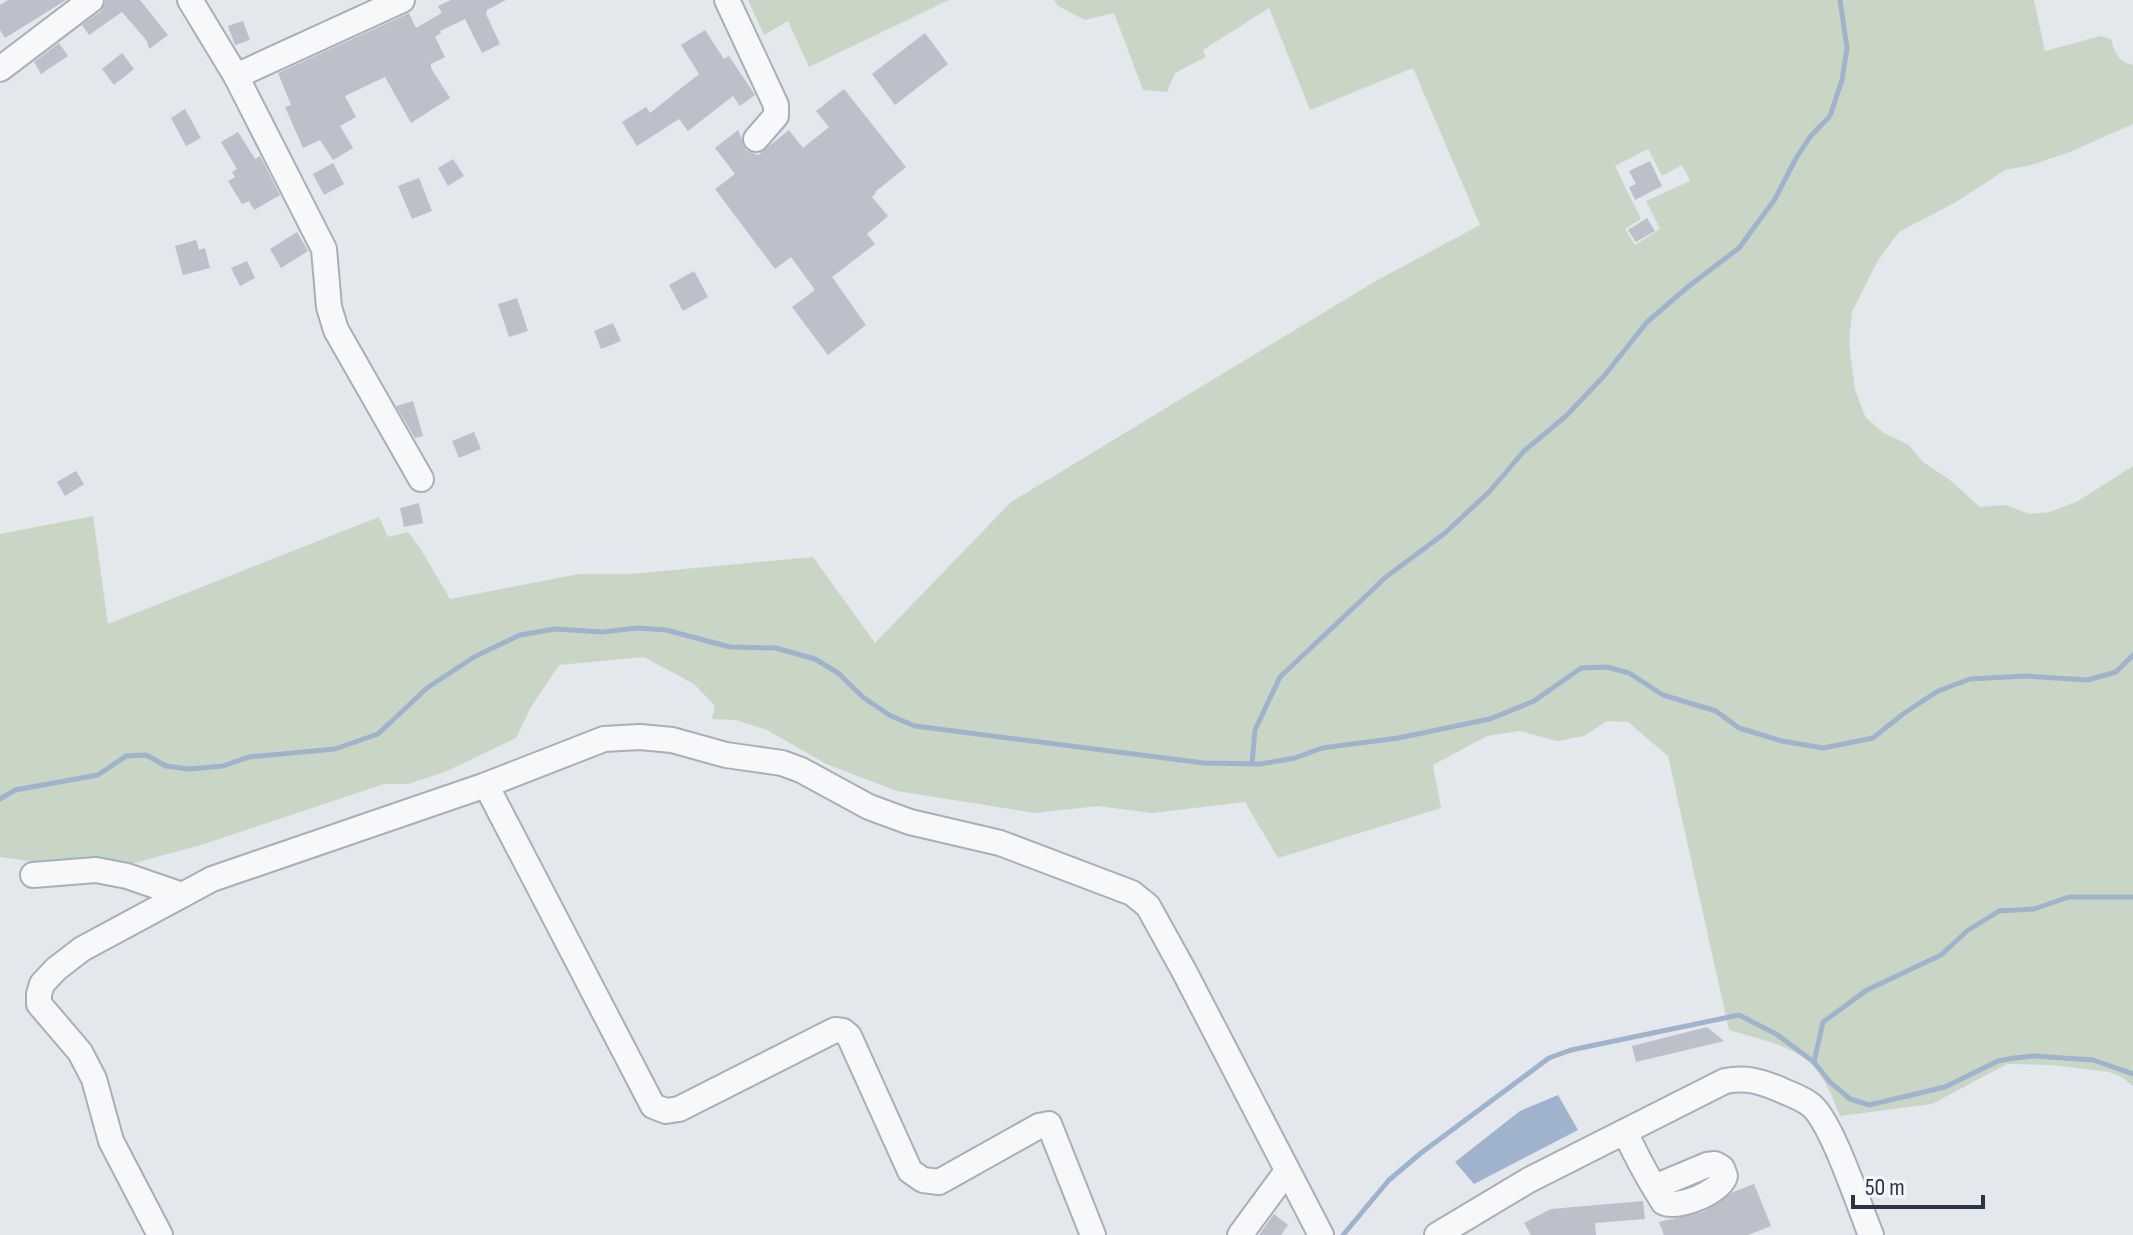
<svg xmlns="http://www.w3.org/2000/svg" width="2133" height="1235" font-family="'Sofia Sans Condensed',sans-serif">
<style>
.green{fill:#c9d6c5;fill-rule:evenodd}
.water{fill:#9fb4cc}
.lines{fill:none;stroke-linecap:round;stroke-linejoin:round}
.stream{stroke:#9fb4cc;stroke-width:5}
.building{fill:#bbc0ca}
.minor-casing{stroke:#a9aeb7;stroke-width:28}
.minor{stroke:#f7f8fa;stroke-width:24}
</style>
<rect width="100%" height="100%" fill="#e4e7ec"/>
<!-- green -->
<g class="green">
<polygon points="748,0 949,0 809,67 788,21 764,35"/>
<path d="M1054,0h980l11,51 56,-15 10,3c4,15 7,22 22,26v59l-63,28 -39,13 -26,5 -49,32 -57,30 -22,30 -25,50 -3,32 6,46 11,28 18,15 25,12 14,17 27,18 30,27 26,-2 23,9 21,-2 28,-11 55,-35v620l-11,-9 -13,-5 -56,-7 -46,-1 -75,40 -92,12c-7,-18 -17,-43 -33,-56 -19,-15 -54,-23 -78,-30l-61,-274 -40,-34 -21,-1 -23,15 -27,5 -38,-10 -32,5 -54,29 8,43 -163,50 -33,-56 -93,11 -54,-7 -63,7 -138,-22 -71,-27 -59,-34 -31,-10 -24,-1 3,-13 -21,-22 -50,-27 -85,8 -28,42 -15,31 -71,34 -37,12h-24l-183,61 -74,20h-65l-62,-8v-323l93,-18 15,108 271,-107 9,20 20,-5 12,16 30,51 129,-25h52l182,-17 62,86 136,-141 363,-220 106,-57 -67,-157 -103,42 -41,-102 -66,42 3,7 -31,16 -8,19 -24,-2 -29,-77 -29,7 -27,-14zM1648,149l14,27 20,-11 8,16 -44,20 14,28 -25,16 -10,-16 16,-10 -26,-53z"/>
</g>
<!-- water -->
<polygon class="water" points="1558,1095 1578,1130 1474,1184 1455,1162 1520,1111"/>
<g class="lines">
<!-- stream -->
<g class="stream">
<polyline points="1252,763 1255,730 1280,677 1386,577 1445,533 1489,492 1524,451 1566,416 1604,376 1647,322 1689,286 1739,248 1775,199 1795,160 1810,137 1830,116 1842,80 1847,48 1840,0"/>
<polyline points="0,799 15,790 98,775 126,756 146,755 166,766 189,769 223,766 249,757 335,749 378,734 427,688 474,657 520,635 555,629 602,632 637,628 666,630 730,647 776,648 815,659 838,673 864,698 891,716 915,726 1204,763 1260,764 1295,758 1322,748 1398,738 1490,719 1534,701 1581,668 1607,667 1629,673 1663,695 1716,711 1739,728 1782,741 1823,748 1873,738 1903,714 1938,691 1970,679 2025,676 2088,680 2116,672 2133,655"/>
<polyline points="1814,1062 1823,1022 1867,990 1941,955 1967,931 1999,911 2034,909 2069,897 2133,897"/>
<polyline points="1343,1235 1389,1180 1421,1153 1549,1058 1571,1050 1739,1015 1776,1034 1814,1062 1830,1082 1850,1099 1869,1105 1945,1087 1998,1061 2014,1058 2034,1056 2093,1060 2133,1074"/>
</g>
</g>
<!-- building -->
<g class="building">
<polygon points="8,0 66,0 5,38 0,30 0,5"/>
<polygon points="106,0 140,0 168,35 149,49 147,41 122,12 89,35 82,25 101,11"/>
<polygon points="451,0 506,0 487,10 486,14 500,44 482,53 465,19 440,31 441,33 435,37 445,57 431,64 431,68 450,98 411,123 385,77 345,96 356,117 340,126 353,148 333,160 320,140 303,148 285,107 291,105 278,73 409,13 416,28 442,13 438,6"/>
<polygon points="243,21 250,40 235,45 228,26"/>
<polygon points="705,30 724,59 729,56 755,95 740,106 733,96 688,131 679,119 637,146 622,122 646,107 650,113 699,74 681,45"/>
<polygon points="925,33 948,64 895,105 872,74"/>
<polygon points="59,43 68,56 41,74 34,62"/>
<polygon points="122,53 134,69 114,85 102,69"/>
<polygon points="844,89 906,167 875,192 876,193 872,197 888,216 867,234 875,244 832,277 866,325 828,355 792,307 815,290 791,257 775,269 715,189 735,174 715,148 738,130 746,150 758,155 789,130 803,148 829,127 816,111"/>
<polygon points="185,109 201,138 186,146 171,118"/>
<polygon points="238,132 255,159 260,156 280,195 254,210 249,201 242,204 228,181 235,177 232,172 237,169 221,142"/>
<polygon points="453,159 464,176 448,186 438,168"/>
<polygon points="1650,161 1662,186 1635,200 1629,187 1636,184 1629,171"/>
<polygon points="333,163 344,184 324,195 313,174"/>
<polygon points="419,178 432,211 412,219 398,186"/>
<polygon points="1647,218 1655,231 1636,242 1628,230"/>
<polygon points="297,232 308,251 281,268 270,249"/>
<polygon points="196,240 199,250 205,248 210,268 183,275 175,246"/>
<polygon points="247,261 255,278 240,286 231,268"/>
<polygon points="694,271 708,297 683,311 669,285"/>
<polygon points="517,298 528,331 509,337 498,304"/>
<polygon points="613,323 621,341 601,349 594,331"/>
<polygon points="413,401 423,436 415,438 396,406"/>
<polygon points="474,432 481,449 459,458 452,441"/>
<polygon points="76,471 84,484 65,496 57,482"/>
<polygon points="419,503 423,523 404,527 400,508"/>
<polygon points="1707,1027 1724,1041 1636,1062 1632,1046"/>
<polygon points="1754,1184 1771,1226 1748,1235 1664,1235 1659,1222 1703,1212 1733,1192"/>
<polygon points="1643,1201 1645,1219 1595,1223 1596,1235 1531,1235 1524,1223 1551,1209"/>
<polygon points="1274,1214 1288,1225 1281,1235 1259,1235"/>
</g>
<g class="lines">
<!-- minor casing -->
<g class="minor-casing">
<g id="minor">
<polyline points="190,0 236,76 324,249 329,307 336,330 421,479"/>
<polyline points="727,0 776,105 776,116 756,139"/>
<polyline points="0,69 91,0"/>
<polyline points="236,76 402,0"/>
<polyline points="486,785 653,1106 666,1111 679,1109 835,1030 843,1031 849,1036 910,1171 923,1180 939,1182 1039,1126 1049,1124 1093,1235"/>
<polyline points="33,875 96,870 127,876 182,895"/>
<path d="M1625,1132c11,23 22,45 36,66"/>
<path d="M1715,1164l7,4 3,8c-4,16 -48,34 -62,26l-3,-8 4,-11 43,-18z"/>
<polyline points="160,1235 111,1141 94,1079 80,1052 39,1004 39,994 42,984 56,969 82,949 212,879 486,785 604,739 640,737 672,740 726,755 782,763 801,770 869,807 910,822 1000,843 1132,893 1148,906 1184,971 1321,1235"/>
<polyline points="1240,1235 1287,1171"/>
<path d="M1437,1235l92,-55 196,-99c21,-4 34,0 54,8 10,5 24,9 33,17 21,19 47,100 59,129"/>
</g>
</g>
<!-- minor -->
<use href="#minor" class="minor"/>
</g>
<!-- scale -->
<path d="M1853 1195v12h130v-12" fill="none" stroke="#2b3445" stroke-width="4"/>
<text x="1865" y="1195" font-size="24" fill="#2b3445" stroke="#f4f6f9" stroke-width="6" paint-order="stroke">50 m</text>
</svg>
